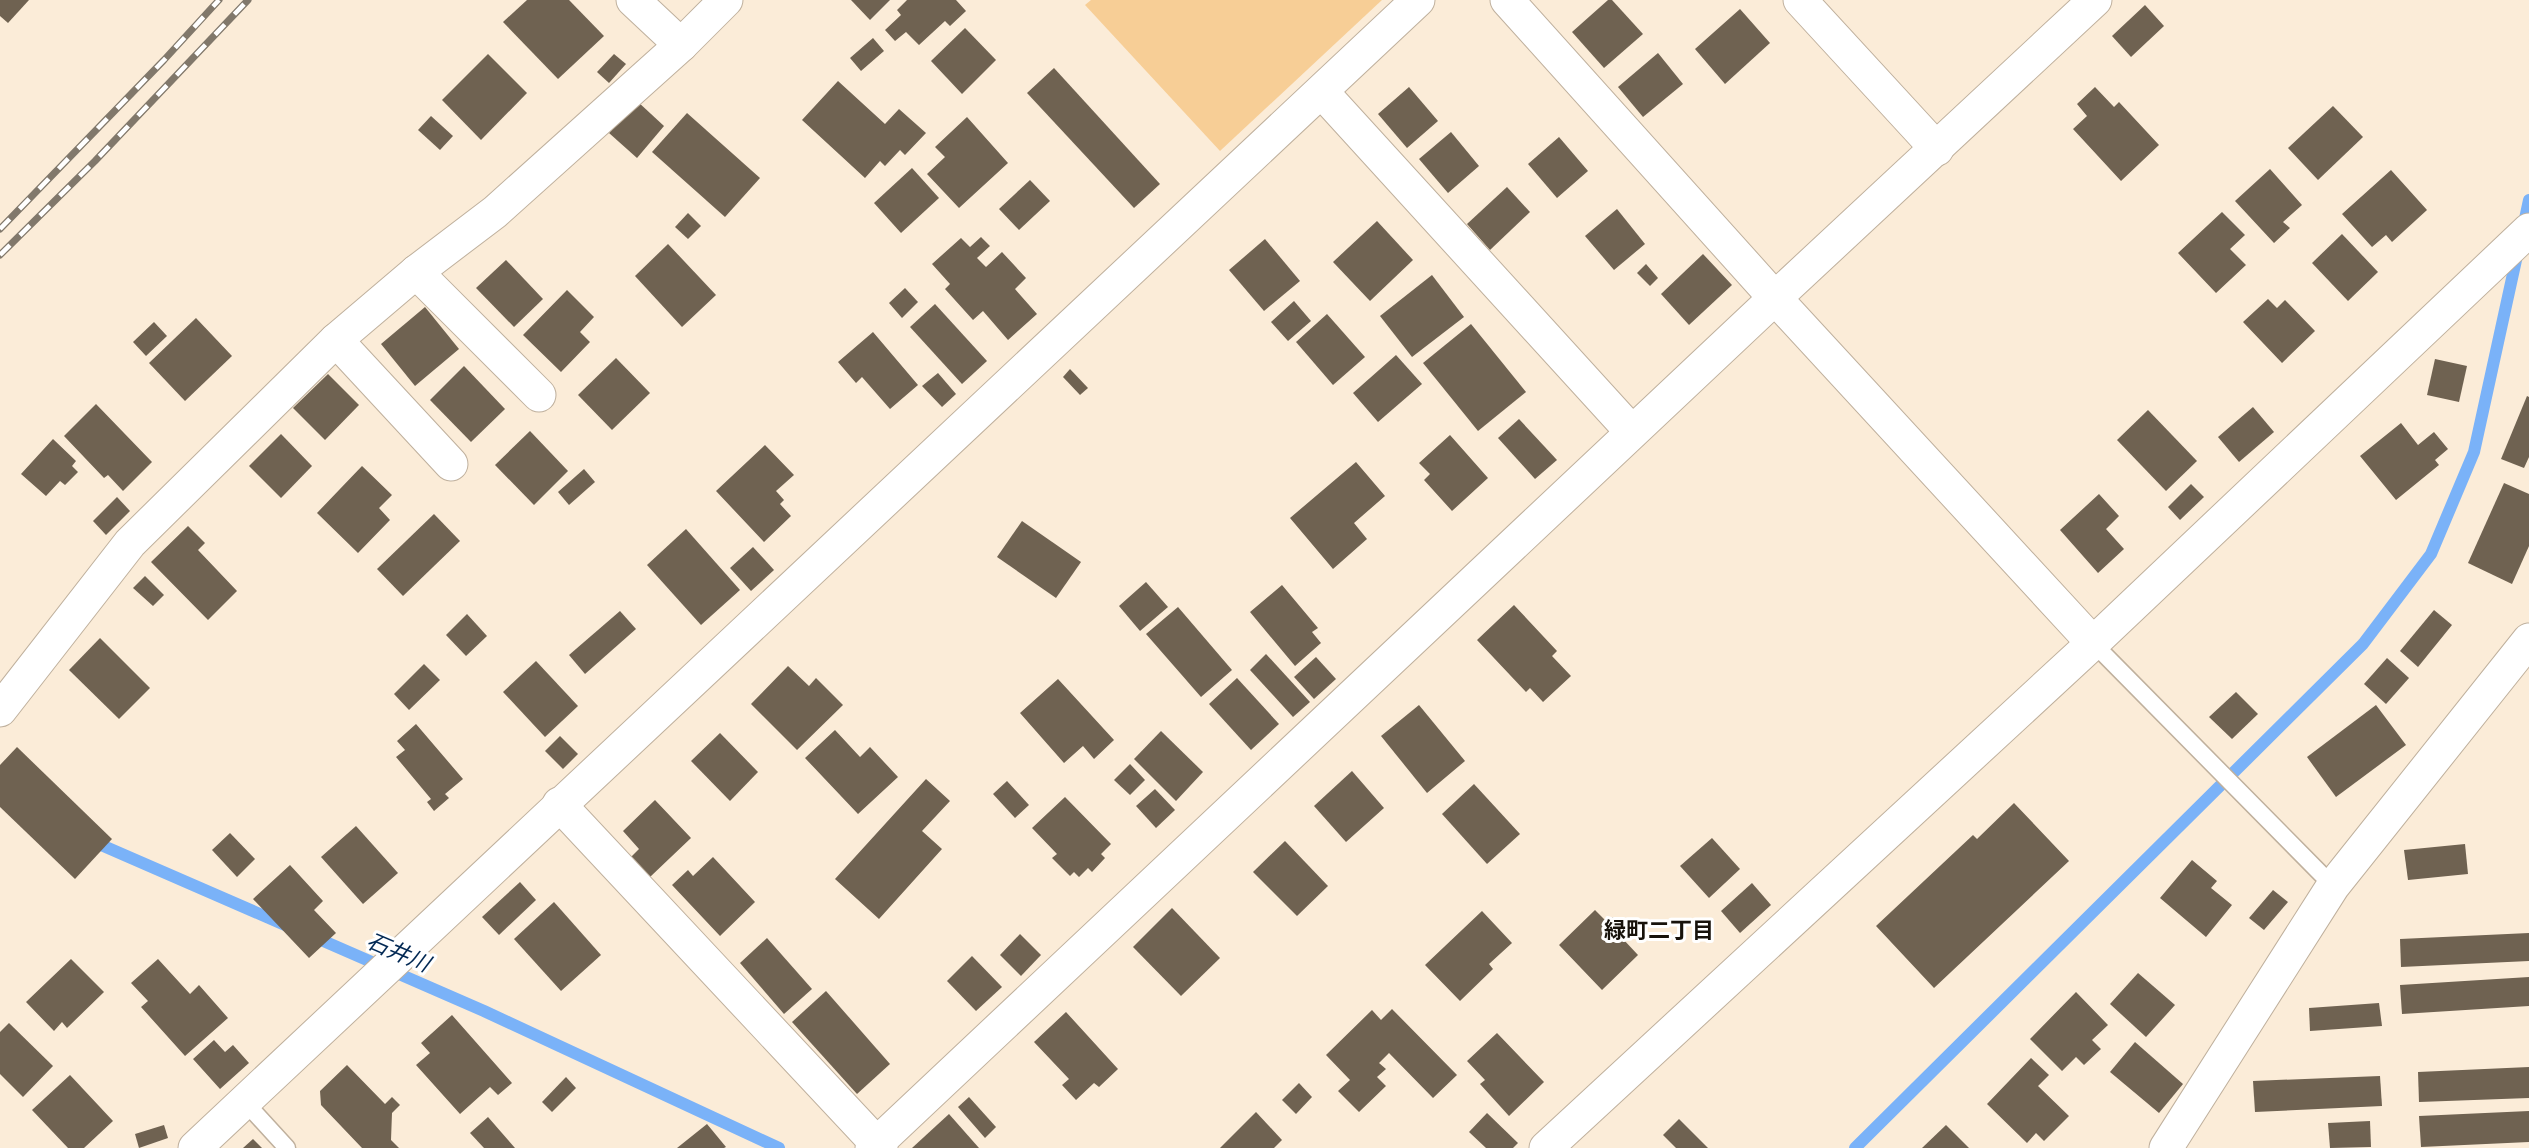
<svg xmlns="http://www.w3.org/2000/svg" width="2529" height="1148" font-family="'Noto Sans','Noto Sans JP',sans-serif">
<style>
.green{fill:#f7ce96}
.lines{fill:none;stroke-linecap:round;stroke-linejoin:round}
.stream{stroke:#7ab2f8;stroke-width:12}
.building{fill:#6f6251}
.lane-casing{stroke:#bfb09d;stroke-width:19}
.street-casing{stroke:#bfb09d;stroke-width:35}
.lane{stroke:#fff;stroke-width:16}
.street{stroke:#fff;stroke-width:33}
.rail-casing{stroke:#81786b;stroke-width:7}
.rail{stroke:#fff;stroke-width:4.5;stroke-dasharray:14;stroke-linecap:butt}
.labels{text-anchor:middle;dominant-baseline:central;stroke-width:6;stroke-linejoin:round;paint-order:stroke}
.neighbourhood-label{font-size:22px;font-weight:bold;fill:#17120b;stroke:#fff}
.water-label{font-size:22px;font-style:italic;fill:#022853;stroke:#fff}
</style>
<rect width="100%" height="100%" fill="#fbecd8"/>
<!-- green -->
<polygon class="green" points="1091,0 1382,0 1220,151 1085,5"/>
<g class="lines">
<!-- stream -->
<g class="stream">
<polyline points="2523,228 2529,200"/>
<polyline points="92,841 285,925"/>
<polyline points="312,936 484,1011 779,1148"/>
<polyline points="1855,1148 2363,644 2431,554 2474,452 2518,251"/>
</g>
</g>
<!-- building -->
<g class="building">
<polygon points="0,0 29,0 8,23 0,16"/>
<polygon points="527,0 569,0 604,36 558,79 503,22"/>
<polygon points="851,0 890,0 870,20"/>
<polygon points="907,0 956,0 966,11 950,26 945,21 919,45 906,32 895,41 885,30 901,15 897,10"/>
<polygon points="1608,0 1612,0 1643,34 1604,68 1572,32"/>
<polygon points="2145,5 2164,26 2131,57 2112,36"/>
<polygon points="1740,9 1770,43 1725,84 1695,49"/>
<polygon points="965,28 996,60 962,94 931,61"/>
<polygon points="873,38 884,51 861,71 850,58"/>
<polygon points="1658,53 1683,84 1643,117 1618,87"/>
<polygon points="488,54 527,93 481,140 442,100"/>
<polygon points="614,54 626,64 609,83 597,72"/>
<polygon points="1054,68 1160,184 1134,208 1027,93"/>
<polygon points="838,81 885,124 899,109 926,133 905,155 900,150 885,166 880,161 865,178 802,120"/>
<polygon points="1409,87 1438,121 1407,148 1378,114"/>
<polygon points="2095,87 2114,107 2119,102 2159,145 2121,181 2073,129 2087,116 2077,104"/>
<polygon points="637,101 664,126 637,158 609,133"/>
<polygon points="2333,106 2363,137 2318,180 2288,148"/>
<polygon points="687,113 760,178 725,217 652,152"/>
<polygon points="431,116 453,136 440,150 418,130"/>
<polygon points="967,117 1008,163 959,208 927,174 945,157 935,147"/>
<polygon points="1451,132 1479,166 1448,193 1419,159"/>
<polygon points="1559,137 1588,171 1557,198 1528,164"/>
<polygon points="912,168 939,198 901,233 874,203"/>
<polygon points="2270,169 2302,205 2283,222 2290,228 2274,243 2235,201"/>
<polygon points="2391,170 2427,210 2392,242 2386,235 2372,247 2342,214"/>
<polygon points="1030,180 1050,201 1019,230 999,209"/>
<polygon points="1507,187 1530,212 1490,250 1467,224"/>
<polygon points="1617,209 1645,244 1614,270 1585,236"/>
<polygon points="2222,212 2245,235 2230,249 2246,265 2216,293 2178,253"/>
<polygon points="688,213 701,226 688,239 675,227"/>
<polygon points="1377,221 1413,260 1370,301 1333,262"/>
<polygon points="2342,234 2378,272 2348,301 2312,263"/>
<polygon points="981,237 990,246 977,258 986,267 1002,252 1026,278 1015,289 1037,314 1008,340 983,311 973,320 945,289 950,284 932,264 961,238 970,247"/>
<polygon points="1265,239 1300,281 1264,311 1229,270"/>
<polygon points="668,244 716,295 682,327 635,276"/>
<polygon points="1703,254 1732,285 1689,325 1661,294"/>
<polygon points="506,260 543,299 514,327 476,288"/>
<polygon points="1646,264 1658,278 1650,286 1637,273"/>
<polygon points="1432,275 1464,317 1412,357 1380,316"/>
<polygon points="905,288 918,302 902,318 889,303"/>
<polygon points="567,290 594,317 580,332 590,342 561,372 523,335"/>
<polygon points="2268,299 2277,308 2285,300 2315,331 2282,363 2243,322"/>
<polygon points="1294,301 1311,321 1288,341 1271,322"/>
<polygon points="935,304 987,361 962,384 910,327"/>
<polygon points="425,307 459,349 415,386 381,344"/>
<polygon points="1327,314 1365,357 1333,385 1296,342"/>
<polygon points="196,318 232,356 185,401 149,363"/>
<polygon points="154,322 167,336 146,356 133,342"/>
<polygon points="1471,324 1526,392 1478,431 1423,363"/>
<polygon points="873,332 918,385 890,409 862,377 856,383 838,362"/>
<polygon points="1396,355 1422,384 1378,422 1353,393"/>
<polygon points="616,358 650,393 612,430 578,395"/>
<polygon points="2435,359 2467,366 2459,402 2427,395"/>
<polygon points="464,366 505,409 471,442 430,400"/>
<polygon points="1070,369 1088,388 1080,395 1063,377"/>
<polygon points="938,373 956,394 942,407 922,386"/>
<polygon points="328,374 359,405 325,440 293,408"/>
<polygon points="2527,396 2529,397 2529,457 2524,468 2501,459"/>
<polygon points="96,404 152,462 123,491 108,475 104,478 64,436"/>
<polygon points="2253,407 2274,432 2239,462 2218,437"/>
<polygon points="2148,410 2197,461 2166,491 2117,440"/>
<polygon points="1519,419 1557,460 1535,479 1498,438"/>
<polygon points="2401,423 2418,445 2434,432 2448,449 2435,460 2439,465 2396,500 2360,456"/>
<polygon points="530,431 568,471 534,505 495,465"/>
<polygon points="281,434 312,466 281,498 249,466"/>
<polygon points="1450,435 1488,478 1452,511 1424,480 1430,474 1419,463"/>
<polygon points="53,439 76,461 72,466 78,472 65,485 60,481 46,496 21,474"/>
<polygon points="765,445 794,475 776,491 784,500 780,504 791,516 764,542 716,491"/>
<polygon points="1356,462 1385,496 1354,523 1367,539 1333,569 1290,518"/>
<polygon points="362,466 392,495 379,508 390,520 358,553 317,513"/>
<polygon points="584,469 595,482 569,505 558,492"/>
<polygon points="2504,483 2529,494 2529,546 2512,584 2468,563"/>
<polygon points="2191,484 2204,497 2180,520 2168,507"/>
<polygon points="2099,494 2119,516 2106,529 2124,549 2098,573 2060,530"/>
<polygon points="117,497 130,511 106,535 93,521"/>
<polygon points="434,514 460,541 403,596 377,569"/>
<polygon points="1022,521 1081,562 1056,598 997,557"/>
<polygon points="188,526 205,543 198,550 237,591 208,620 151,562"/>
<polygon points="686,529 740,590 701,625 647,565"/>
<polygon points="753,547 774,570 751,591 730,568"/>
<polygon points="145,576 164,595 153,606 133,588"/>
<polygon points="1146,582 1168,607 1140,631 1119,606"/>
<polygon points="1282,585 1318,628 1312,632 1321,643 1295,666 1250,612"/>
<polygon points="1514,605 1557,651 1552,656 1571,676 1543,702 1530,688 1526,692 1477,640"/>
<polygon points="1178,607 1232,670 1201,697 1146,634"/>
<polygon points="2434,610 2452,625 2418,667 2400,651"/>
<polygon points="620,611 636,629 585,674 569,655"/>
<polygon points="467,614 487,636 466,656 446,635"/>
<polygon points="100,638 150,688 119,719 69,670"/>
<polygon points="1266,654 1310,702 1293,717 1250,670"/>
<polygon points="1316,657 1336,679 1314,699 1294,677"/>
<polygon points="2387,658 2409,678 2386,704 2364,684"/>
<polygon points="536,661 578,706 545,737 503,692"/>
<polygon points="424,664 440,680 409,710 394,694"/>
<polygon points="788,666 809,686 816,678 843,705 797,750 751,704"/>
<polygon points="1237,678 1279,724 1251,750 1209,704"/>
<polygon points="1058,679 1114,740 1094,759 1083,746 1064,763 1020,713"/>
<polygon points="2236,692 2258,714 2232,739 2209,717"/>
<polygon points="1419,705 1465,761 1427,793 1381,736"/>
<polygon points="2376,705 2406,745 2336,797 2307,757"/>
<polygon points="416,724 463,779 445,794 449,798 434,811 427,802 431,799 396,757 405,750 397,741"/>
<polygon points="835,730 860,757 870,747 898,777 858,814 805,758"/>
<polygon points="1161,731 1203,772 1176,801 1134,759"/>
<polygon points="720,733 758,772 730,801 691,761"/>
<polygon points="560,736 578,754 563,769 545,751"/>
<polygon points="17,747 112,839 75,879 0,807 0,765"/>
<polygon points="1130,764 1145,780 1130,795 1114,780"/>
<polygon points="1352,771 1384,808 1346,842 1314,806"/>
<polygon points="926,779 950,801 922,831 942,849 879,919 835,879"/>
<polygon points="1007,781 1029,805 1015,818 993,794"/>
<polygon points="1474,784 1520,834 1487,864 1442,814"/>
<polygon points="1155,789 1175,810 1156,828 1136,806"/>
<polygon points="1065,797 1111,844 1101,854 1105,858 1092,872 1088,868 1079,877 1074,872 1070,876 1052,858 1057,854 1032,828"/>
<polygon points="655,800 691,838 650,877 631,857 639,849 623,831"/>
<polygon points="2014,803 2069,861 1934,988 1876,926 1973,835 1977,839"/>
<polygon points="356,826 398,873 363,904 321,857"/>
<polygon points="230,833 255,859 237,877 212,850"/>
<polygon points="1712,838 1740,869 1709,898 1680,866"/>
<polygon points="1285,841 1328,886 1297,916 1253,872"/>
<polygon points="2465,844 2468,874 2408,880 2404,850"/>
<polygon points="713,857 755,902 720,936 672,885 688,870 693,876"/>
<polygon points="2192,860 2217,881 2211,888 2232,905 2206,937 2160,898"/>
<polygon points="290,865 323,901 314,910 336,933 309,958 253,899"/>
<polygon points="520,882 536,900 499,935 482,917"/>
<polygon points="1752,883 1771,905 1740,933 1721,911"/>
<polygon points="2273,890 2288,902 2264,930 2249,918"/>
<polygon points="554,902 601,955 561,991 514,939"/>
<polygon points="1172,908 1220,958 1181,996 1133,947"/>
<polygon points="1595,910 1607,922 1613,917 1628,934 1623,939 1638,955 1602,990 1559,945"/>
<polygon points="1482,911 1512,943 1489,964 1493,969 1460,1001 1425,965"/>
<polygon points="2529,933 2529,961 2401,967 2400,939"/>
<polygon points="1020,934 1041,955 1021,976 1000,955"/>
<polygon points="767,938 812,989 784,1014 740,963"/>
<polygon points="972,956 1002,987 976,1011 947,981"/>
<polygon points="71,959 104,992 67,1028 62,1022 54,1031 26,1002"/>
<polygon points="158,959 190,994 199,985 228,1018 185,1056 141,1007 148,1001 131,983"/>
<polygon points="2138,973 2175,1005 2146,1037 2110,1004"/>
<polygon points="2529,977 2529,1006 2402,1014 2400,985"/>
<polygon points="826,991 890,1064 857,1094 792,1022"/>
<polygon points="2076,992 2108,1025 2092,1040 2101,1049 2084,1065 2076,1057 2062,1071 2030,1039"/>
<polygon points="2379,1003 2382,1026 2310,1031 2309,1008"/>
<polygon points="1392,1009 1457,1075 1433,1098 1389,1053 1379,1063 1386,1069 1377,1077 1386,1086 1359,1112 1338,1091 1350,1080 1326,1055 1372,1010 1381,1020"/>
<polygon points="1066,1012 1118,1069 1099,1087 1094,1083 1076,1100 1062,1085 1069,1079 1034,1042"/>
<polygon points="452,1015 512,1083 498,1095 490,1087 460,1114 416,1065 430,1053 421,1043"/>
<polygon points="9,1023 53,1066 23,1097 0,1074 0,1032"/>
<polygon points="1497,1033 1544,1082 1509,1116 1480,1084 1485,1080 1467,1061"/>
<polygon points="214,1040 225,1052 233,1045 249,1063 220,1089 193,1059"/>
<polygon points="2135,1042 2183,1084 2159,1113 2110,1072"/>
<polygon points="2031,1058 2049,1075 2038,1086 2069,1116 2044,1141 2036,1133 2027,1143 1987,1104"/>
<polygon points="347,1065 385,1104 392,1097 400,1105 392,1113 391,1140 399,1148 362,1148 321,1105 320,1091"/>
<polygon points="2529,1067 2529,1098 2419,1102 2418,1072"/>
<polygon points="70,1075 113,1121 84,1148 68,1148 32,1110"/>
<polygon points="2380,1076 2382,1106 2255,1112 2253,1081"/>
<polygon points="566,1077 576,1088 552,1112 542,1102"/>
<polygon points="1299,1083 1312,1097 1296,1114 1282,1100"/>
<polygon points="969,1097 996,1127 985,1138 958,1107"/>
<polygon points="2529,1111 2529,1142 2421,1147 2419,1116"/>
<polygon points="1256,1112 1282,1140 1274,1148 1220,1148"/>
<polygon points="1487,1113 1518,1143 1513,1148 1486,1148 1469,1132"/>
<polygon points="949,1114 979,1148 912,1148"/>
<polygon points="488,1117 515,1148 484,1148 470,1133"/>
<polygon points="1679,1119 1708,1148 1676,1148 1663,1135"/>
<polygon points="2370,1121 2371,1147 2330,1148 2328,1123"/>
<polygon points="707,1124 726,1147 724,1148 677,1148"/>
<polygon points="164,1125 168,1138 139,1148 135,1134"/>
<polygon points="1946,1125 1969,1148 1922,1148"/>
<polygon points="253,1139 262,1148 243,1148"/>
</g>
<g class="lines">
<!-- lane casing -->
<g class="lane-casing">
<g id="lane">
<polyline points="2093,643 2333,886"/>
<polyline points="244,1101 287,1148"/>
</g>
</g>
<!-- street casing -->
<g class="street-casing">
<g id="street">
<polyline points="633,0 681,45"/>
<polyline points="1507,0 1775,298 2093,643"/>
<polyline points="1800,0 1937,149"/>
<polyline points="1322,92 1632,432"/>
<polyline points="416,272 539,395"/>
<polyline points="336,340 451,464"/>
<polyline points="0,710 130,543 336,340 416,272 495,212 681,45 726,0"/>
<polyline points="559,804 881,1148"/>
<polyline points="195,1148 1418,0"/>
<polyline points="872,1148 1775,298 2095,0"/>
<polyline points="1546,1148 2093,643 2529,230"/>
<polyline points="2166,1148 2333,886 2529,640"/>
</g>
</g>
<!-- lane -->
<use href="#lane" class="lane"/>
<!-- street -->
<use href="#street" class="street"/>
<!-- rail casing -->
<g class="rail-casing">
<g id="rail">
<polyline points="0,229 164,60 219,0"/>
<polyline points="0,255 95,161 248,0"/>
</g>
</g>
<!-- rail -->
<use href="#rail" class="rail"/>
</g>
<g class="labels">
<!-- neighbourhood labels -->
<g class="neighbourhood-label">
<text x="1659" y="929">緑町二丁目</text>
</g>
<!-- water labels -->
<g class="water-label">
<text transform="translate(399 951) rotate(23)">石井川</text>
</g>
</g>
</svg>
